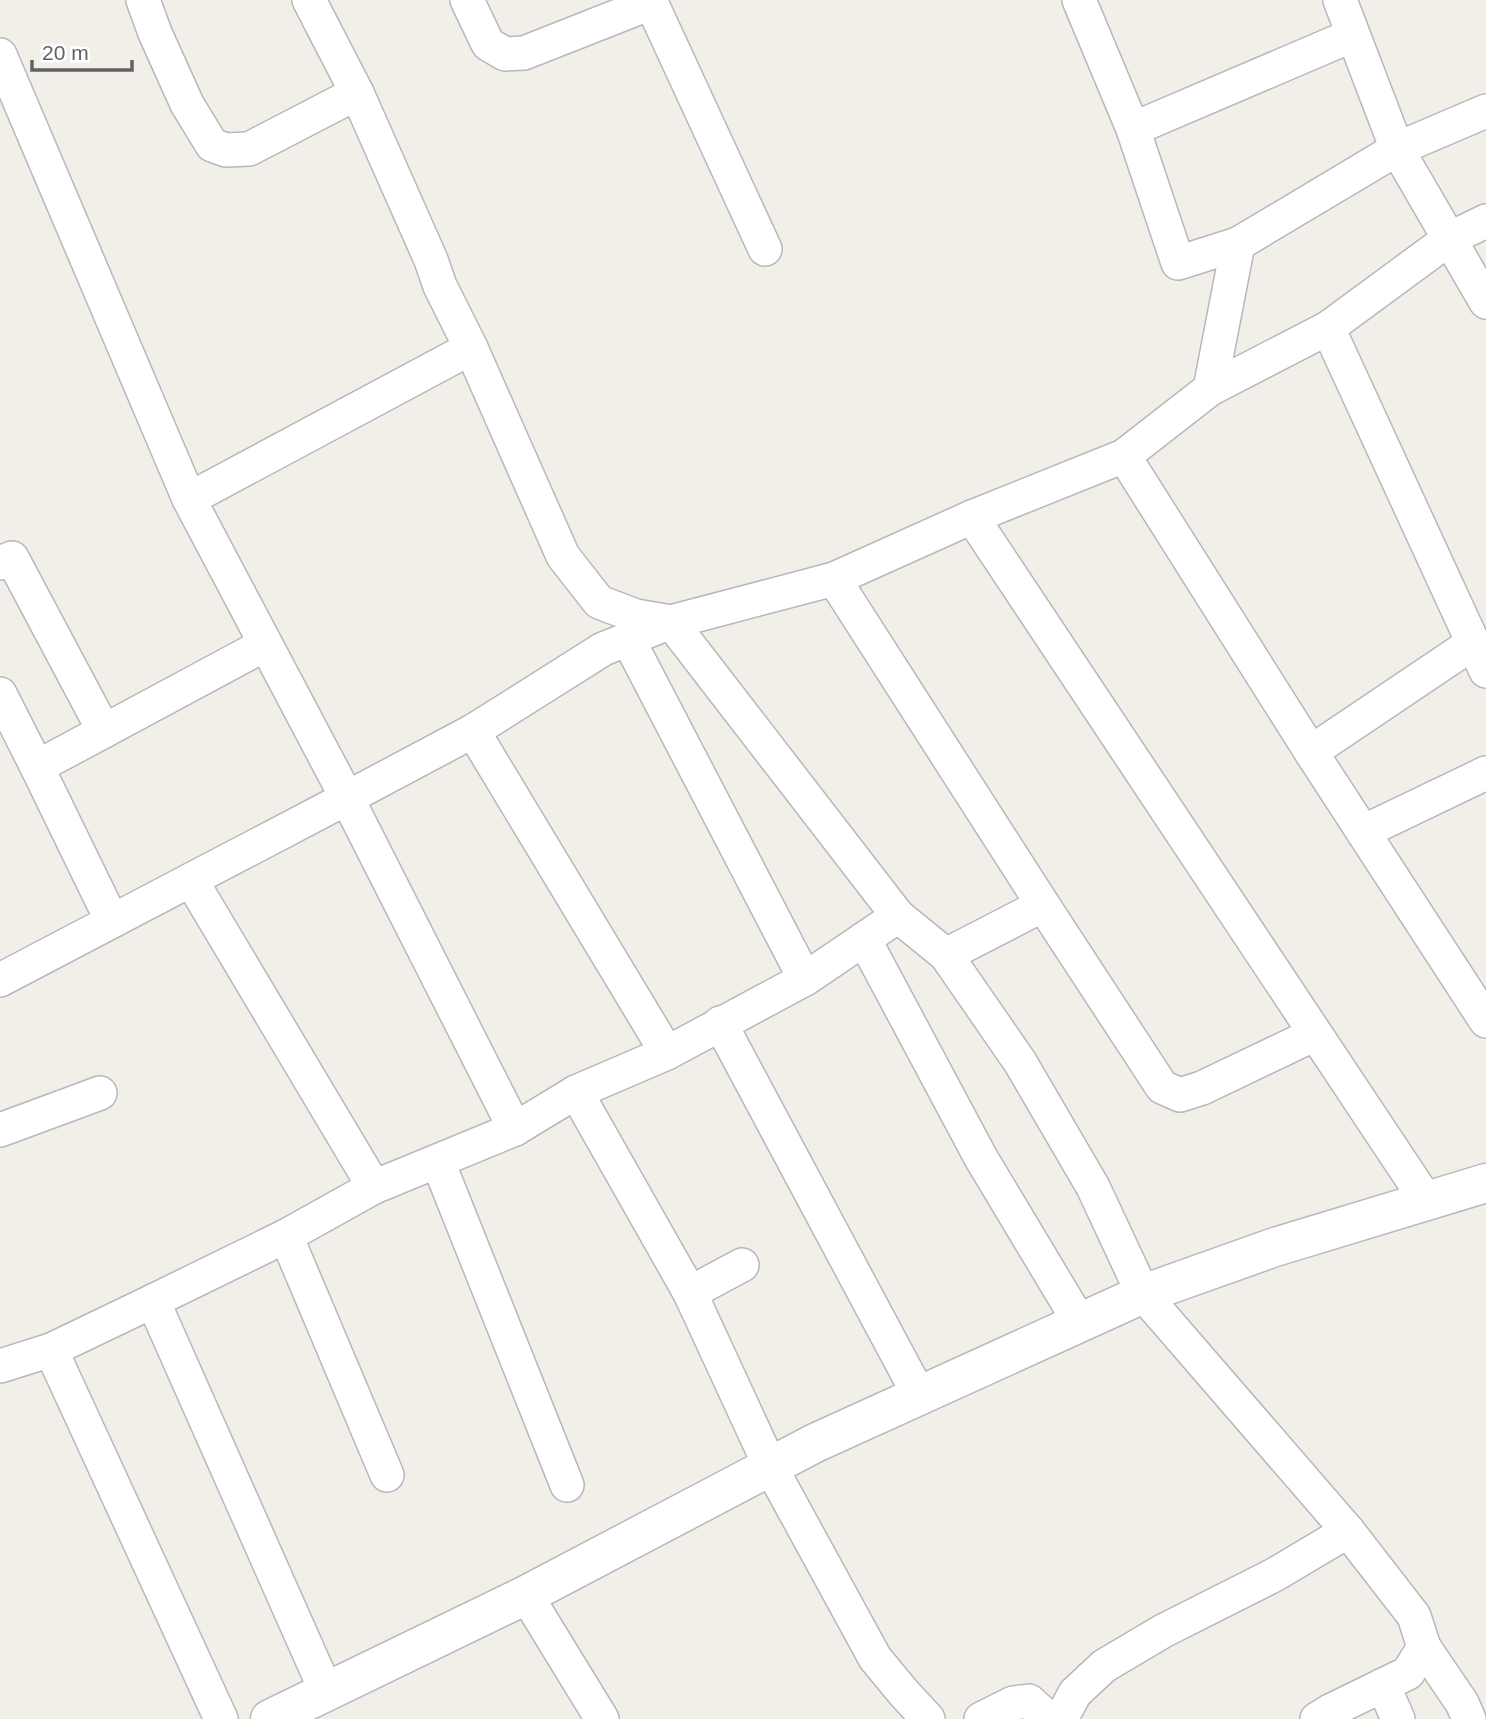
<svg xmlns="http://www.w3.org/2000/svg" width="1486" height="1719" font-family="Arial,sans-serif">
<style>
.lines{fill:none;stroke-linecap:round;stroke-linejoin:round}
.street-casing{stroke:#b5b8bc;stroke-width:36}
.secondary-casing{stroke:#b6babf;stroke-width:41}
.street{stroke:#fff;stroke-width:33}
.secondary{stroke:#fff;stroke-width:38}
</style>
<rect width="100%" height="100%" fill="#f1efe8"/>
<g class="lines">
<!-- street casing -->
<g class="street-casing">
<g id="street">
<polyline points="143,0 155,33 187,104 212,145 226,150 249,149 357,93"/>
<polyline points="309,0 357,93 431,260 440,286 471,348 563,556 599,602 636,616 671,622 834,579 972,517 1124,456 1210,389 1238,244 1397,149 1340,0"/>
<polyline points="467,0 488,44 505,54 524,53 651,3"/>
<polyline points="650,0 765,249"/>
<polyline points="1079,0 1133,129 1178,263 1238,244"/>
<polyline points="0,55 189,499"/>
<polyline points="1486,111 1397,149 1486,302"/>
<polyline points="1133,129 1353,35"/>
<polyline points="1328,328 1486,671"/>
<polyline points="1210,389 1328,328 1449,239 1486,221"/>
<polyline points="1124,456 1311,752 1486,1021"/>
<polyline points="972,517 1426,1200"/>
<polyline points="0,563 12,558 104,731"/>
<polyline points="834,579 1043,905 1162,1087 1180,1095 1202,1088 1315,1034"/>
<polyline points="628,639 805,979"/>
<polyline points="0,694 37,767"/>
<polyline points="473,731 347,798 515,1129"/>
<polyline points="1311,752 1473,643"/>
<polyline points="1363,832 1486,773"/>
<polyline points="191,880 374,1187"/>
<polyline points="898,916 946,955 1020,1062 1093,1187 1143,1294 1348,1531 1414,1616 1424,1647 1408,1673 1330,1711 1317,1719"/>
<polyline points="112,921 37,767 264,645"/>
<polyline points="864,939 981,1158 1080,1323"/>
<polyline points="946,955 1043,905"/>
<polyline points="0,980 347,798 189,499 471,348"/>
<polyline points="720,1023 919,1395"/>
<polyline points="576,1092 690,1293"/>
<polyline points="0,1130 100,1093"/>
<polyline points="438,1162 567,1485"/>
<polyline points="286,1236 387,1475"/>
<polyline points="742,1265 690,1293 770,1466 875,1658 903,1692 928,1719"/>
<polyline points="51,1350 221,1719"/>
<polyline points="0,1366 51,1350 153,1301"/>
<polyline points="526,1595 602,1719"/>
<polyline points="1424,1647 1462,1703 1469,1719"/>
<polyline points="1383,1685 1398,1719"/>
<polyline points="326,1691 153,1301 286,1236 374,1187 515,1129 576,1092 667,1053 805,979 898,916 671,622 603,649 473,731 667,1053"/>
<polyline points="981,1719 1013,1703 1029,1701 1041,1712 1045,1719"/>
<polyline points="1061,1719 1075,1693 1104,1666 1163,1631 1274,1575 1348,1531"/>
</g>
</g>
<!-- secondary casing -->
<g class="secondary-casing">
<polyline id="secondary" points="270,1719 526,1595 815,1443 1143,1294 1275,1247 1486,1183"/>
</g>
<!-- street -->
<use href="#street" class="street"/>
<!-- secondary -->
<use href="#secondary" class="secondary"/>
</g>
<!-- scale -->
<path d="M32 60v10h100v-10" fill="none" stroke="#5f6368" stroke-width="3.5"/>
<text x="42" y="60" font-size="21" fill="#5f6368" stroke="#ffffff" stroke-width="5" paint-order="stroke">20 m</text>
</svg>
